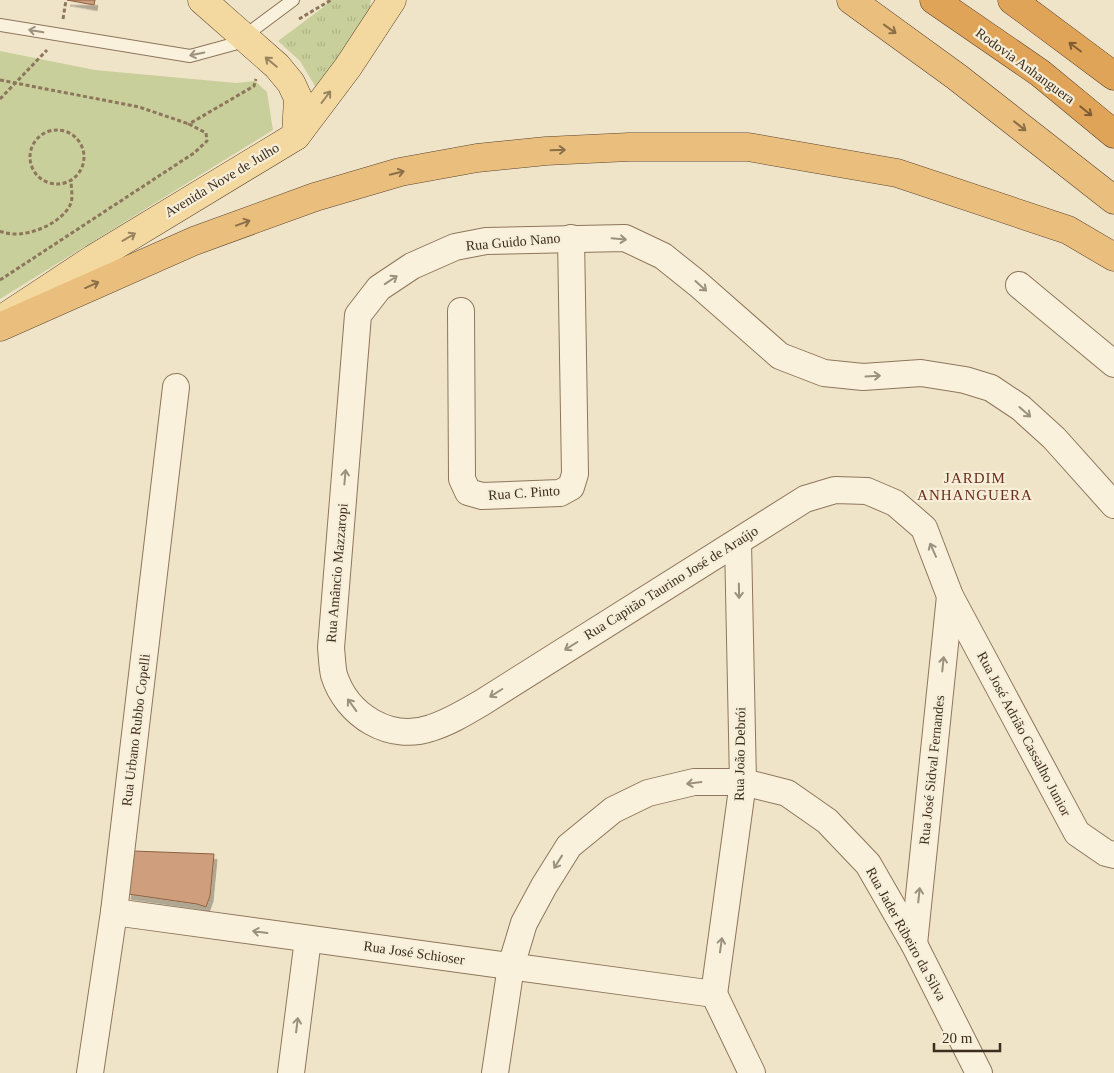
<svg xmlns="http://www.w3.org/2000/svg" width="1114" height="1073" font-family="Georgia,serif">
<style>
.grass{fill:url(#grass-tufts)}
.green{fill:#c9cf9b}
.building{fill:#cf9f7d;stroke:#8d5f41;filter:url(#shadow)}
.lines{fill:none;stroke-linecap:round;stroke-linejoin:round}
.service-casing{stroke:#8d765c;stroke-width:14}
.minor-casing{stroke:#8d765c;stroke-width:28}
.primary-casing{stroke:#5b4430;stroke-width:29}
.trunk-casing{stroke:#5b4430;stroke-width:29}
.motorway-casing{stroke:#5b4430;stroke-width:29}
.path{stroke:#8d765c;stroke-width:3;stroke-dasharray:4 2.5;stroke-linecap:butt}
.service{stroke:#faf1dc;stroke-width:12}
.minor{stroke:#faf1dc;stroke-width:26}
.primary{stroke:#f3d9a0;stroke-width:28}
.trunk{stroke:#eabe7c;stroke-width:28}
.motorway{stroke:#e0a458;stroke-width:28}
.oneway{stroke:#8b6f49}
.oneway2{stroke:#9c907e}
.oneway3{stroke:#7e5d36}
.oneway4{stroke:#988460}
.labels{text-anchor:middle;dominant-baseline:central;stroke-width:4.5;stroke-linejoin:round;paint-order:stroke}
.street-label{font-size:14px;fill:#3d2e20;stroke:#f7eed8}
.neighbourhood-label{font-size:15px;letter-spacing:1px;fill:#6b2e1e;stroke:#f7eed8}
</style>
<defs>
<pattern id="grass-tufts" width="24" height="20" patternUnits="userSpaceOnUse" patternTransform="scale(1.25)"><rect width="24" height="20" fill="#c9cf9b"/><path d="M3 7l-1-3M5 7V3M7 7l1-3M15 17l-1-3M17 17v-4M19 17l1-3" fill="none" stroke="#aeb285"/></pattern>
<filter id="shadow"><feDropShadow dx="3" dy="5.5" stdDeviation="0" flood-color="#0004"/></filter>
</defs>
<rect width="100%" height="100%" fill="#f0e4c8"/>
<!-- grass -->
<polygon class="grass" points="329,0 371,0 368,18 318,91 300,61 278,41 325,6"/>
<!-- green -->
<polygon class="green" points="0,51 95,70 236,83 255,81 267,92 273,130 0,299"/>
<!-- building -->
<g class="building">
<polygon points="67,0 95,0 94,5"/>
<polygon points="133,851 214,854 210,896 206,907 197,904 128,894"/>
</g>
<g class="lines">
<!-- service casing -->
<g class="service-casing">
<polyline id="service" points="0,25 190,56 234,44 293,0"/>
</g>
<!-- minor casing -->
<g class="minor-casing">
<g id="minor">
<polyline points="1019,285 1114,364"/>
<polyline points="461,311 462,479 468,492 482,496 560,493 571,487 575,474 571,238"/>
<path d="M1114,505l-60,-67 -33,-30 -30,-20 -26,-8 -44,-7 -58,4 -39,-4 -44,-17 -82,-72 -35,-28 -38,-18 -139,3 -31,6 -43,19 -33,22 -21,27 -27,333c1,8 1,18 3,27 13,41 56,67 97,53 19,-6 35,-16 52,-26l322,-203 30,-9 32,1 28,12 29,25 26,68 127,237 29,20 8,2"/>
<polyline points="114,912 714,994"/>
<polyline points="914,944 950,596"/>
<polyline points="714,994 743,782 738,542"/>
<polyline points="714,994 752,1073"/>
<polyline points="90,1073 114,912 176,387"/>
<polyline points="291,1073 308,939"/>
<polyline points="495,1073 511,966 524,923 544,886 569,846 613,810 648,793 694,782 743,782 787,793 827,821 868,864 914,944 979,1073"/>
</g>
</g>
<!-- primary casing -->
<g class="primary-casing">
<g id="primary">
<polyline points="202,0 277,66 291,83 298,98 296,136"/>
<polyline points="5,317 93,259 296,136 348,67 392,0"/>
</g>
</g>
<!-- trunk casing -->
<g class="trunk-casing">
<g id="trunk">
<polyline points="851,0 957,77 1114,200"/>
<polyline points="0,327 194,241 315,197 400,172 477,158 546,151 629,147 748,147 897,173 1068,230 1114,257"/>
</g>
</g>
<!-- motorway casing -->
<g class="motorway-casing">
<g id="motorway">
<polyline points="934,0 1040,73 1114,134"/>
<polyline points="1012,0 1114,76"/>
</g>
</g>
<!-- path -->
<g class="path">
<polyline points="63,19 66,0"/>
<polyline points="299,19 331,0"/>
<polyline points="0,80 139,107 189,124"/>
<polyline points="0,99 47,50"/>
<circle cx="57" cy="157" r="27"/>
<path d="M0,231c21,10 62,-6 71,-28 2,-6 0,-16 0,-23"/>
<polyline points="0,280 194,153 207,141 206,133 189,124 254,86 256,79"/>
</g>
<!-- service -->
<use href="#service" class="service"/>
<!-- minor -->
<use href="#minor" class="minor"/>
<!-- primary -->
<use href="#primary" class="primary"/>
<!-- trunk -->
<use href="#trunk" class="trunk"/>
<!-- motorway -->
<use href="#motorway" class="motorway"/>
</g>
<!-- one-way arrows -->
<defs><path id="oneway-shaft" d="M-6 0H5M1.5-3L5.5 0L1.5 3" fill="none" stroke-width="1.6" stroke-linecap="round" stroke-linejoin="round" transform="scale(1.25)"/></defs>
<g class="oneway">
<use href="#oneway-shaft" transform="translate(890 29) rotate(36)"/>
<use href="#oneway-shaft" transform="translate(1020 126) rotate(38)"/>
<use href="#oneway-shaft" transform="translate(558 150) rotate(-2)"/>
<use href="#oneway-shaft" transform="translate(397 173) rotate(-14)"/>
<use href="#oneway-shaft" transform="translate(243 223) rotate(-20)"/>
<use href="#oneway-shaft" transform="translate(92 285) rotate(-24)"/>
</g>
<g class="oneway2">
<use href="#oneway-shaft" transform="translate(36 31) rotate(-170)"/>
<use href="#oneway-shaft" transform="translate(197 54) rotate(169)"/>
<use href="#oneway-shaft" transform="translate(619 239) rotate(5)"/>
<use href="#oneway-shaft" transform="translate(391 280) rotate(-34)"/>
<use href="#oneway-shaft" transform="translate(701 286) rotate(42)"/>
<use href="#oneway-shaft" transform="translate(873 376) rotate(-3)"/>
<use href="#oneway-shaft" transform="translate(1025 412) rotate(41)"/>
<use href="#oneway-shaft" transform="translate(345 477) rotate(-85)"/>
<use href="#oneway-shaft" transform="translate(933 550) rotate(-114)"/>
<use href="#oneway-shaft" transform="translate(739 591) rotate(89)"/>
<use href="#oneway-shaft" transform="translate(571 646) rotate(148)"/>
<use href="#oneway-shaft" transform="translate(943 664) rotate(-84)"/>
<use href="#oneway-shaft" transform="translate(496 693) rotate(148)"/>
<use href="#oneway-shaft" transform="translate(352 705) rotate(-126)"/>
<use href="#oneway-shaft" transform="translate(694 783) rotate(173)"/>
<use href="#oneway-shaft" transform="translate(558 862) rotate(122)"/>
<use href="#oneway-shaft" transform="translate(919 895) rotate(-84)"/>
<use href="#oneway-shaft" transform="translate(260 932) rotate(-172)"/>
<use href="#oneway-shaft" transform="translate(721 945) rotate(-82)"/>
<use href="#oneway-shaft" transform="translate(297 1025) rotate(-83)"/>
</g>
<g class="oneway3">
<use href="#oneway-shaft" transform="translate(1075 47) rotate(-143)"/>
<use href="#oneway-shaft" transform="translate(1086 111) rotate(39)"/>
</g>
<g class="oneway4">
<use href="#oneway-shaft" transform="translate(271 62) rotate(-140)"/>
<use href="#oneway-shaft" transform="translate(326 97) rotate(-53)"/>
<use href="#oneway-shaft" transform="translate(129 237) rotate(-31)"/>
</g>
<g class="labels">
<!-- street labels -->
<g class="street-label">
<text transform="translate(1025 66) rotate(36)">Rodovia Anhanguera</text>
<text transform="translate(222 180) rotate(-31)">Avenida Nove de Julho</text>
<text transform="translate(513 242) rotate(-5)">Rua Guido Nano</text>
<text transform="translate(524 493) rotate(-4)">Rua C. Pinto</text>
<text transform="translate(337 573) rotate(-85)">Rua Amâncio Mazzaropi</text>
<text transform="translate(671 583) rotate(-32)">Rua Capitão Taurino José de Araújo</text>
<text transform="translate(136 730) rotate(-83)">Rua Urbano Rubbo Copelli</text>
<text transform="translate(1024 734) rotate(62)">Rua José Adrião Cassalho Junior</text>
<text transform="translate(740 754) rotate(-89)">Rua João Debrói</text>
<text transform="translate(932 770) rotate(-84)">Rua José Sidval Fernandes</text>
<text transform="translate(906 934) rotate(61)">Rua Jader Ribeiro da Silva</text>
<text transform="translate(414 953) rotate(8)">Rua José Schioser</text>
</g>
<!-- neighbourhood labels -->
<g class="neighbourhood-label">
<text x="975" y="478">JARDIM<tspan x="975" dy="17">ANHANGUERA</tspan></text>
</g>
</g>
<!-- scale -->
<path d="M934 1043v8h66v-8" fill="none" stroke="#3d2e20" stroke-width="2.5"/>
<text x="942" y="1043" font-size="15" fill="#3d2e20" stroke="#f7eed8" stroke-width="4" paint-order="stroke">20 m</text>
</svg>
